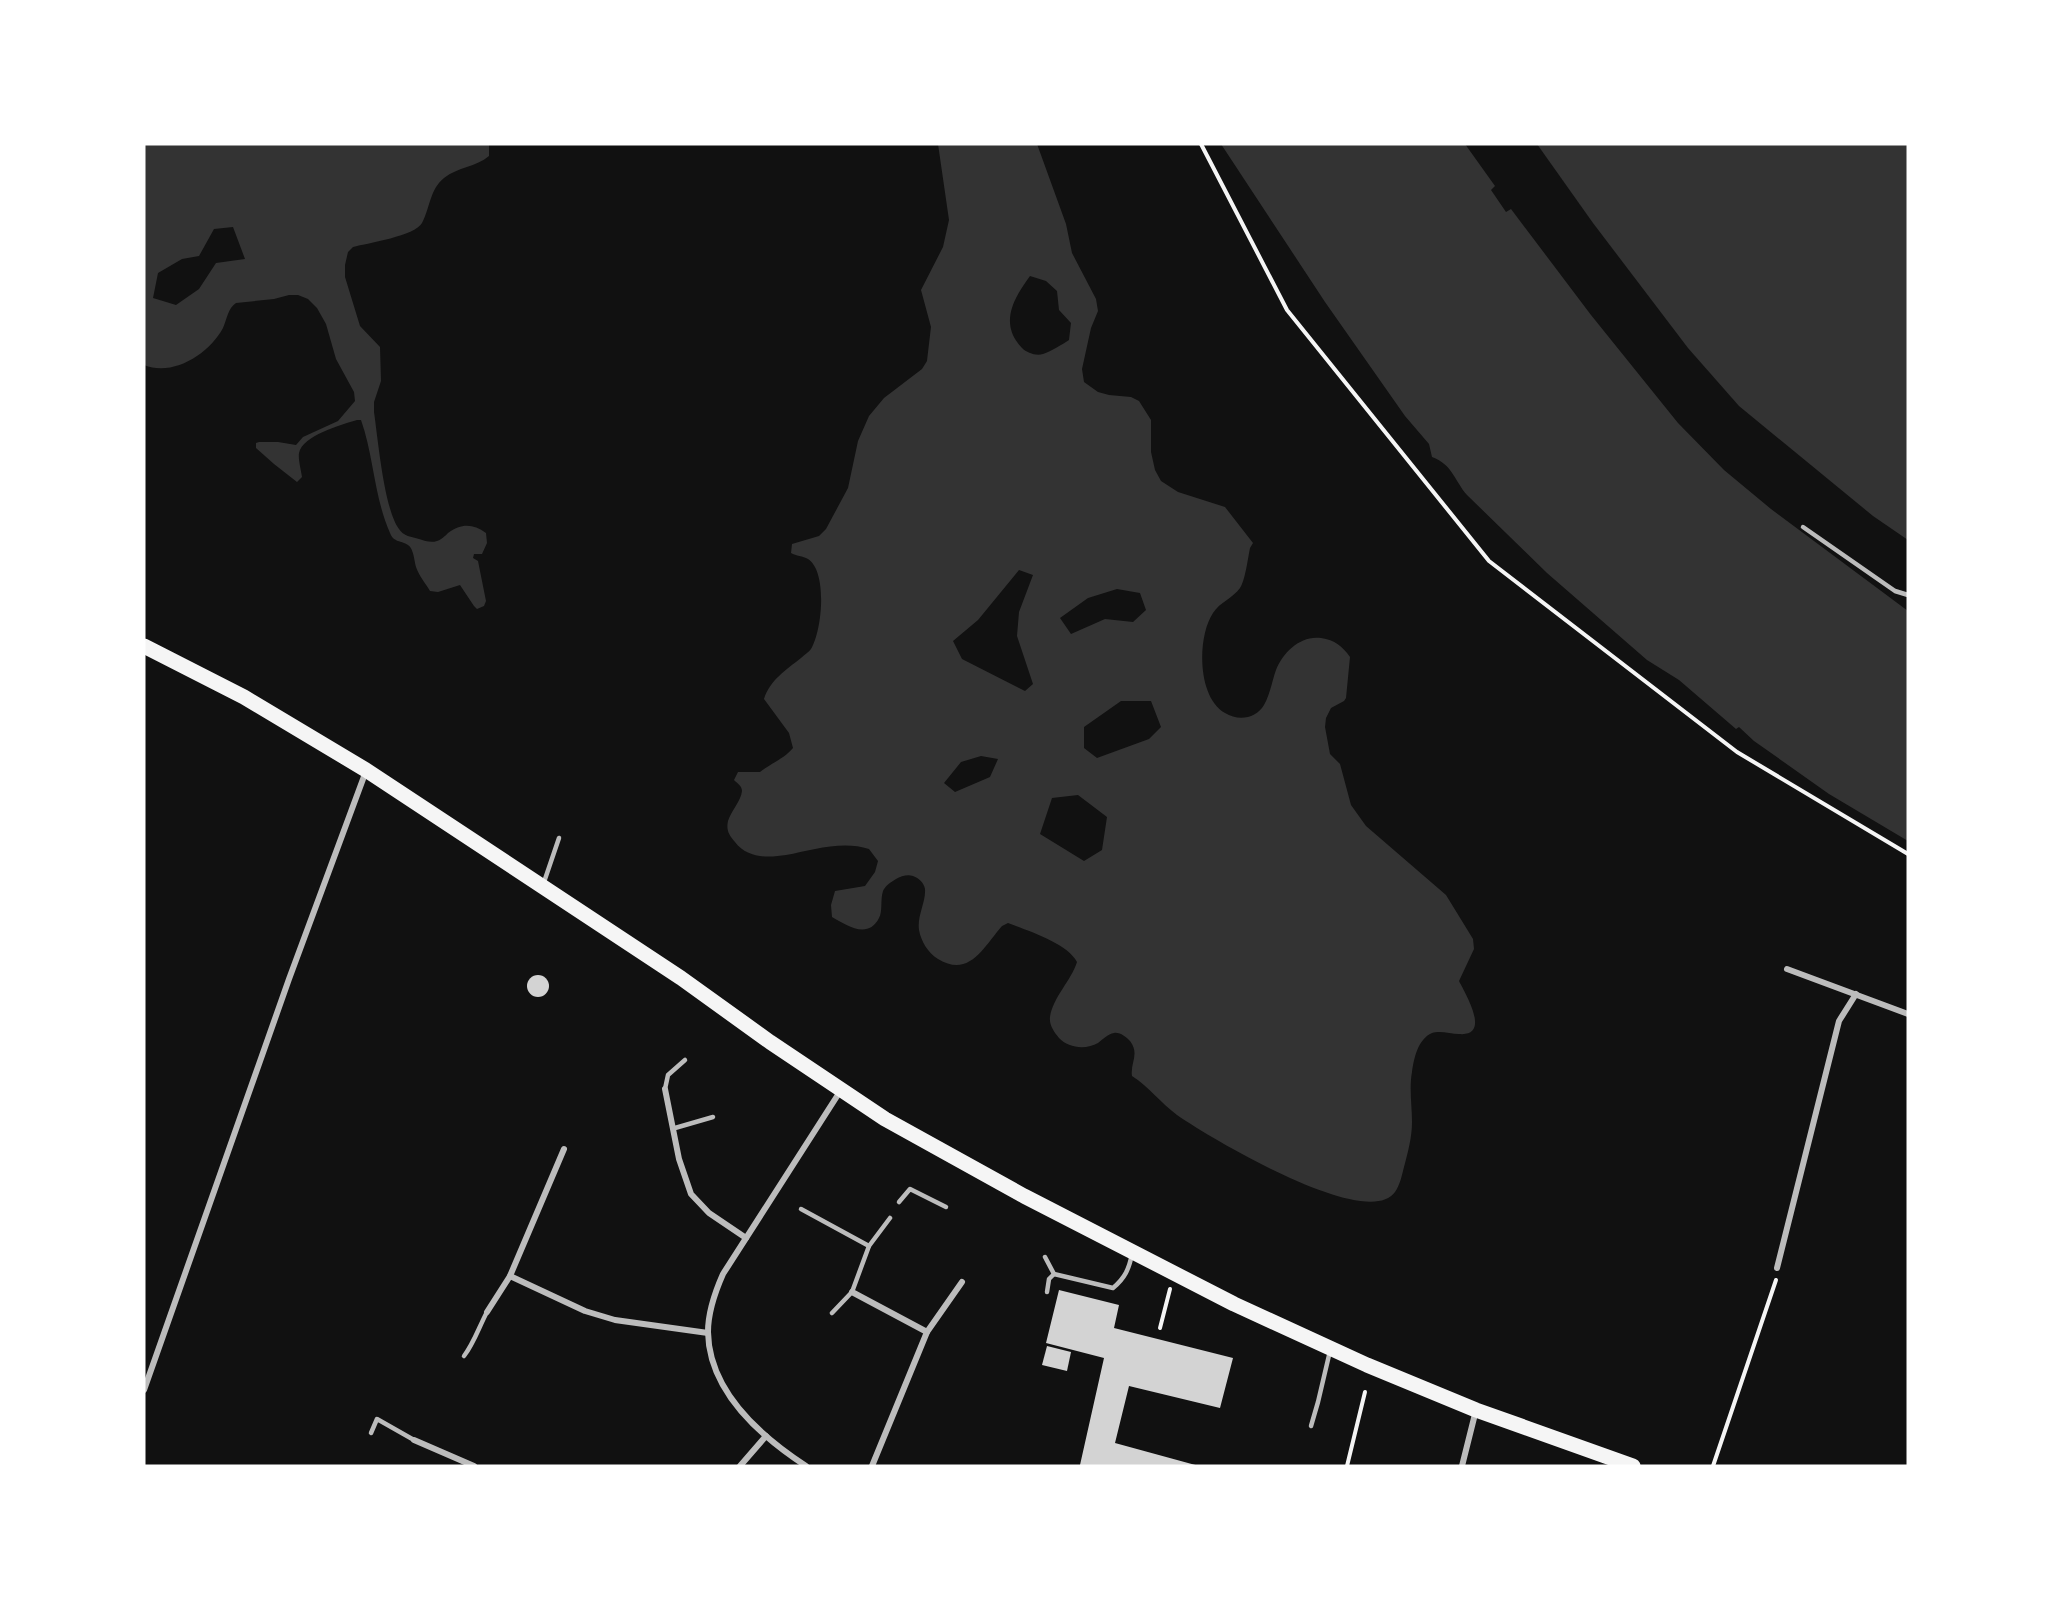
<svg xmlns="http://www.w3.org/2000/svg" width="2052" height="1610" font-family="'Crimson Pro',serif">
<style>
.water{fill:#333;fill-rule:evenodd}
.building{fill:#d3d3d3}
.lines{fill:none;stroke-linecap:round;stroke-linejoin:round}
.path{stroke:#f5f5f5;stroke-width:4}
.service{stroke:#bcbcbc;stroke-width:4.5}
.minor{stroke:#bcbcbc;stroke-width:6}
.primary{stroke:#f5f5f5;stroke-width:15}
</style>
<rect width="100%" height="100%" fill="#111"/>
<!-- water -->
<g class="water">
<path d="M144,144h345v12c-13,11 -31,11 -45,22 -14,11 -14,30 -22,45 -7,13 -54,20 -69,24l-5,5 -3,13v12l15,49 20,21 1,34 -7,21v10c4,27 10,97 25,117 4,7 13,8 20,10 6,2 12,4 18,2 4,-1 8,-5 11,-8 14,-10 25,-9 38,0l1,10 -5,11h-8l-1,4 5,3 8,40 -2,5 -7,3 -3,-3 -14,-21 -22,7 -8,-1c-4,-7 -11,-15 -14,-24 -2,-6 -2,-18 -8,-22 -7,-5 -14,-2 -18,-12 -16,-36 -16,-76 -29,-113h-4c-16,5 -54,15 -58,33 -1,6 2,17 3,24l-5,5 -23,-18 -18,-16v-5l3,-1h19l18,3 7,-8 35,-16 17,-20 -1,-9 -18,-33 -10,-35 -9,-16 -9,-9 -10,-4h-9l-15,4 -38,4c-8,5 -9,16 -13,25 -14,26 -50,49 -79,37zM233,227l12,32 -29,4 -17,26 -23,16 -23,-7 5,-25 24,-14 17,-3 15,-27z"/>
<path d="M938,144h99l29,80 6,29 24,46 2,12 -7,17 -9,41 2,13 14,10 11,3 22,2 8,4 12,19v32l4,18 6,11 17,11 47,15 28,36 -3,5c-2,10 -5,33 -10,40 -7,10 -20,14 -27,25 -16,24 -16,84 12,100 13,8 31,6 39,-8 6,-10 8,-24 12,-35 7,-18 25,-35 45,-32 14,2 21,8 29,19l-4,41 -2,3 -13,7 -5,10 -1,9 5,27 10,10 11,41 15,21 80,69 27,44 1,10 -15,32c6,12 33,56 0,53 -8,0 -19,-4 -27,-1 -14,6 -18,25 -20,39 -3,16 0,34 0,50 0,15 -4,30 -8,45 -2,8 -4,18 -9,25 -28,40 -188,-56 -218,-77 -16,-12 -28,-28 -45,-39 -2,-13 8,-22 -2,-35 -4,-4 -10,-9 -16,-8 -6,1 -12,7 -16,10 -12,7 -30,5 -39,-5 -5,-6 -10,-13 -9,-21 3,-20 21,-36 27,-55 -10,-19 -49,-31 -69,-39l-6,3c-19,22 -33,52 -64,33 -10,-6 -17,-18 -19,-29 -2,-14 7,-28 6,-41 -1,-6 -6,-11 -12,-13 -5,-2 -12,0 -17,3 -5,3 -11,7 -13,12 -3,9 0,20 -4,27 -11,22 -33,7 -47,-1l-1,-12 4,-14 30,-5 10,-14 3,-11 -9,-12c-26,-9 -57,1 -83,6 -19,3 -39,3 -51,-13 -6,-7 -9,-12 -7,-21 3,-10 13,-20 14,-30 0,-5 -5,-8 -8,-11l4,-8h22c10,-8 25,-14 33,-24l-4,-15 -25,-34c6,-19 22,-29 37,-41 3,-3 8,-6 10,-9 11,-18 17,-77 -3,-90 -5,-3 -12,-3 -17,-6l1,-9 27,-8 7,-7 22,-41 10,-47 11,-25 15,-18 38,-29 5,-8 4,-34 -10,-37 22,-43 6,-27zM1030,276l16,5 11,10 2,19 12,13 -2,17c-8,5 -17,11 -26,14 -7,2 -16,-1 -21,-6 -23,-24 -9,-49 8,-72zM1019,570l14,5 -14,37 -2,24 16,48 -8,7 -63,-32 -9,-18 25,-21zM1117,589l23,4 6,17 -13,12 -28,-3 -34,15 -11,-16 28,-20zM1121,701h30l10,26 -12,12 -52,19 -13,-10v-21zM981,756l17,3 -8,18 -35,15 -11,-9 17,-21zM1078,795l29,22 -5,33 -18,11 -44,-27 12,-36z"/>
<path d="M1221,144h244l30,42 -4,4 15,22 5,-3 80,106 87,108 46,47 47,39 137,102v230l-79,-47 -75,-53 -15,-14 -3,2 -57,-49 -32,-20 -100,-87 -80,-78c-13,-15 -14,-30 -35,-38l-3,-13 -24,-28 -80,-114z"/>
<polygon points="1537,144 1908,144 1908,540 1873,516 1739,406 1688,348 1593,223"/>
</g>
<!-- building -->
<g class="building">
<circle cx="538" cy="986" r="11"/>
<polygon points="1059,1290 1119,1305 1114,1328 1233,1358 1220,1408 1129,1386 1115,1443 1199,1466 1080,1465 1104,1358 1046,1343"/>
<polygon points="1047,1346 1071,1352 1067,1371 1042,1365"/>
</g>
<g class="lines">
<!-- path -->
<g class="path">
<polyline points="1201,144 1287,310 1489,561 1737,752 1908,854"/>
<polyline points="1160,1328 1170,1289"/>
<polyline points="1347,1466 1365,1392"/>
<polyline points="1713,1466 1776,1280"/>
</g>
<!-- service -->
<g class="service">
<polyline points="1803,527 1895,591 1908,595"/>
<polyline points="543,885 559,838"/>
<polyline points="665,1089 668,1075 685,1060"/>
<polyline points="675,1128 713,1117"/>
<polyline points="899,1202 910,1189 946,1207"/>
<polyline points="801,1209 869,1246"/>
<path d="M1045,1257l9,17 59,14c12,-10 16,-19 19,-34"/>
<polyline points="1047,1292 1049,1279 1054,1274"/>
<polyline points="832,1313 852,1292 869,1246 890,1218"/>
<path d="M464,1356c10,-13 15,-29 23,-44"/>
<polyline points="1311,1426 1318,1402 1330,1351"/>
<polyline points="371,1433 377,1419 414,1440"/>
</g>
<!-- minor -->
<g class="minor">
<polyline points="1787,969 1908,1014"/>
<polyline points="665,1089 679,1159 691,1194 709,1213 746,1238"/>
<polyline points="1777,1268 1839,1021 1856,994"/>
<polyline points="510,1276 585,1311 615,1320 708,1333"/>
<polyline points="852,1292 927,1332"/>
<polyline points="487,1312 510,1276 564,1149"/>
<polyline points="144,1390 289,979 366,771"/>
<polyline points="414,1440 474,1466"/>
<polyline points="740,1466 766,1436"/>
<path d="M806,1466c-46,-30 -97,-74 -98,-134 0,-21 7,-40 15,-58l118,-184"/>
<polyline points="872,1466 927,1332 962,1282"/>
<polyline points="1462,1466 1476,1410"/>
</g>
<!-- primary -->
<polyline class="primary" points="144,646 244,697 366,770 681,978 770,1042 885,1119 1024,1196 1234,1304 1367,1365 1476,1410 1633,1466"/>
</g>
<!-- border -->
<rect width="2052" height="1610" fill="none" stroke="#ffffff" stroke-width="291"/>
</svg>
